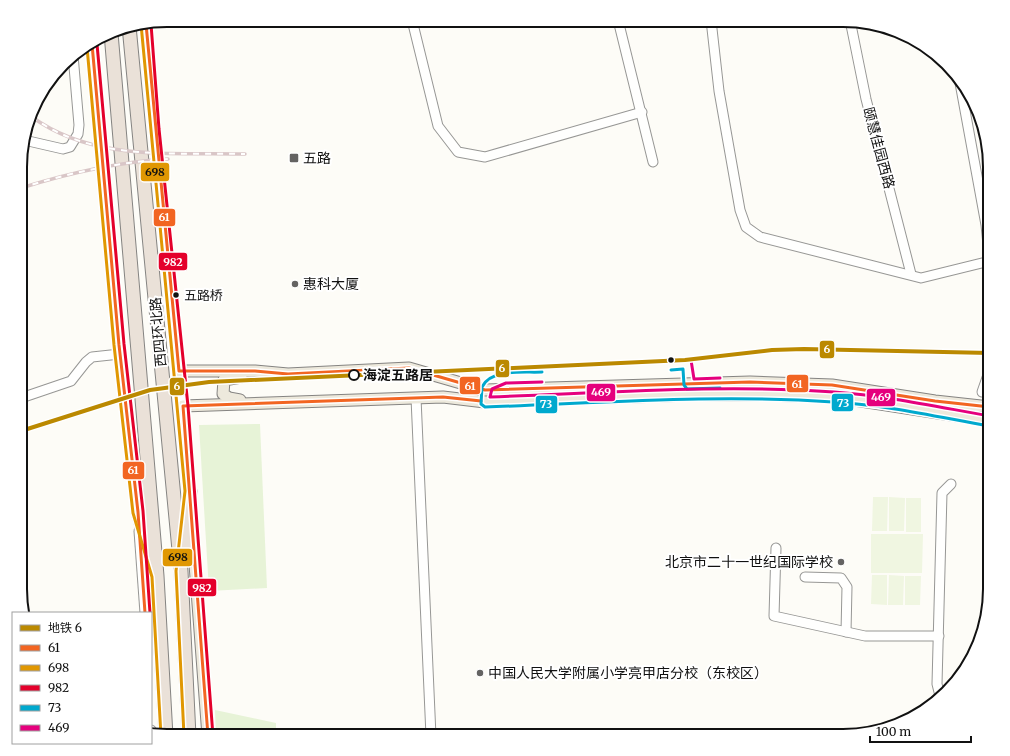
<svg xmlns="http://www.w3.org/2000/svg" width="1010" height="756" font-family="Merriweather,'Noto Sans SC',serif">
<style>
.green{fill:#e7f3d7}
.pitch{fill:#f0f6e1}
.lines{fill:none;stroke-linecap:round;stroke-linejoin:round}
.minor-casing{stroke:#979795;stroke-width:11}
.major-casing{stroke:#858482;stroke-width:13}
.highway-casing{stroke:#858482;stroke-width:15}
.minor{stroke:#fffffe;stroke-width:9}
.major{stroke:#ede9dc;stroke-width:11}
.highway{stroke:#eae1d8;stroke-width:13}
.rail-casing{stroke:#d9c6c7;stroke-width:3.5}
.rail{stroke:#fff;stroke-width:2;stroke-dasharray:6;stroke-linecap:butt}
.bus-1-casing{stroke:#fff;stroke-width:6}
.bus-2-casing{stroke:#fff;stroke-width:6}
.bus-3-casing{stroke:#fff;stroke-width:6}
.bus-4-casing{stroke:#fff;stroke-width:6}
.bus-5-casing{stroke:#fff;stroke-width:6}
.bus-1{stroke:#f26522;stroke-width:3}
.bus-2{stroke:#e09702;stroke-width:3}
.bus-3{stroke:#e4002b;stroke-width:3}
.bus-4{stroke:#00a9ce;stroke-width:3}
.bus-5{stroke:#e5007d;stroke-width:3}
.metro-1-casing{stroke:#fff;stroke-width:7}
.metro-1{stroke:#bb8900;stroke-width:4}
.poi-dot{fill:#646362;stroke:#fff;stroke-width:1.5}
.bus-dot{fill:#111;stroke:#fff;stroke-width:1.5}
.stop-dot{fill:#fff;stroke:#111;stroke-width:2}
.labels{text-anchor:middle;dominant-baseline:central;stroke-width:4;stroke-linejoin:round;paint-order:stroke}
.bus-label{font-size:13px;fill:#111;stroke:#fff;text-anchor:start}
.street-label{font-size:14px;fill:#111;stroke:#fff}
.poi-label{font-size:14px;fill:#111;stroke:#fff;text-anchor:start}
.stop-label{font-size:14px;font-weight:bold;fill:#111;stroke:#fff;text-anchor:start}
.rim{fill:none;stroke:#111;stroke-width:2}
.line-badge{stroke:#fff;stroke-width:1.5}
.badge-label{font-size:11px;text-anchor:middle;font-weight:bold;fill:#fff}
.pale-badge-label{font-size:11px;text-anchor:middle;font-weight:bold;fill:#111}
</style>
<rect width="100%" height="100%" fill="#fdfcf7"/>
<!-- green -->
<g class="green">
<polygon points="260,424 267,588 209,591 199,425"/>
<polygon points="215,710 276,723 276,736 216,736"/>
</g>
<!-- pitch -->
<g class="pitch">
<polygon points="873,497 888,497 887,531 872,531"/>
<polygon points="889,497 905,498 904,531 889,531"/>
<rect x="906" y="498" width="15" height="34"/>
<polygon points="871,534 923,534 922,573 871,573"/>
<polygon points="872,575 887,575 887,605 871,604"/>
<polygon points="889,575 904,576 903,605 888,605"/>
<polygon points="905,576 921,576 920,605 905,605"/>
</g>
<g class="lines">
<!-- minor casing -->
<g class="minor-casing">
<g id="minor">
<polyline points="412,20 438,126 458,152 485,157 642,112"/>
<polyline points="618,20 653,162"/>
<polyline points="711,20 719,91 740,210 746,227 760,237 921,278 990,261"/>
<polyline points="850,20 866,99 911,274"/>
<polyline points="146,24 154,129 183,406"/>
<polyline points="92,44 119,345 138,518"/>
<polyline points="960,83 986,225 990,265"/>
<polyline points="24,140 63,149 70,147 78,134 79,125 73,55"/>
<polyline points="982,392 990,369"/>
<polyline points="21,398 71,381 86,362 92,357 120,354"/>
<polyline points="416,398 431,736"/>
<polyline points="139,531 145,613"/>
<polyline points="776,548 774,616 865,636 939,636"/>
<polyline points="805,577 841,578 847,587 846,632"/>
<polyline points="940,696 937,684 942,493 951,484"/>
<polyline points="151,730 151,734"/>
</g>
</g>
<!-- major casing -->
<g class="major-casing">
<g id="major">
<polyline points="179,371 255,371 288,374 409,368 485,390 750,382 832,385 935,401 990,407"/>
<polyline points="240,400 229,398 223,394 224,380 241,377"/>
<polyline points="208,736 183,406 443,397 485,402 690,395 758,395 835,397 990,421"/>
</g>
</g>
<!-- highway casing -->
<g class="highway-casing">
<g id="highway">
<polyline points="129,26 181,571 189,736"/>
<polyline points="111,33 157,576 166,736"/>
<polyline points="138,512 149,551"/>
<polyline points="184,546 190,491"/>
</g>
</g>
<!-- minor -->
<use href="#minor" class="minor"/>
<!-- major -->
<use href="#major" class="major"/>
<!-- highway -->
<use href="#highway" class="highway"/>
<!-- rail casing -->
<g class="rail-casing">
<g id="rail">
<path d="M32,117c62,45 141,35 213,37"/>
<path d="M21,188c48,-15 97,-26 147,-29"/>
</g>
</g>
<!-- rail -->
<use href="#rail" class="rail"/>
<!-- bus-1 casing -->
<g class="bus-1-casing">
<g id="bus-1">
<polyline points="146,24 179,371 255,371 288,374 409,368 485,390 750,382 832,385 935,401 990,407"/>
<polyline points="92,44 119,345 138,512 145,613"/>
<polyline points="208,736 183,406 443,397 481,401"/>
</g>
</g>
<!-- bus-2 casing -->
<g class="bus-2-casing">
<g id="bus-2">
<polyline points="141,24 185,491 176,571 184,736"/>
<polyline points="87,47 114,345 133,513 152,577 161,736"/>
</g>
</g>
<!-- bus-3 casing -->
<g class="bus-3-casing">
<g id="bus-3">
<polyline points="151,24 159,129 188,406 213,736"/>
<polyline points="97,44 124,344 143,511 150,613"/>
</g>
</g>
<!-- bus-4 casing -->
<g class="bus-4-casing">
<g id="bus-4">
<polyline points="671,370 683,369 684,385 687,389 720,388"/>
<path d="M542,372c-18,1 -51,-4 -60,15l-1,17 4,3c116,-4 232,-13 348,-5 53,3 105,15 156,24"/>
</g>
</g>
<!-- bus-5 casing -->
<g class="bus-5-casing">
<g id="bus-5">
<polyline points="671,360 691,360 694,379 720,378"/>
<path d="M542,382l-36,1 -14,6 -2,8c115,-4 230,-13 344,-5 53,4 104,15 156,24"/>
</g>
</g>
<!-- bus-1 -->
<use href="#bus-1" class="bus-1"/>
<!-- bus-2 -->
<use href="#bus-2" class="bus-2"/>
<!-- bus-3 -->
<use href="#bus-3" class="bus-3"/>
<!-- bus-4 -->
<use href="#bus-4" class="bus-4"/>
<!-- bus-5 -->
<use href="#bus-5" class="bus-5"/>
<!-- metro-1 casing -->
<g class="metro-1-casing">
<polyline id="metro-1" points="21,431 150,390 209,382 685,360 772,350 804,349 990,353"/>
</g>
<!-- metro-1 -->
<use href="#metro-1" class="metro-1"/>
</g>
<!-- markers -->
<g class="poi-dot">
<rect x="289" y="153" width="10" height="10" rx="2"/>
<circle cx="295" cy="284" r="4"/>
<circle cx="841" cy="562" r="4"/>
<circle cx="480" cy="673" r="4"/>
</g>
<g class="bus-dot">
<circle cx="176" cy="295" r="3.5"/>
<circle cx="671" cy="360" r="3.5"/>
</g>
<circle class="stop-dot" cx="354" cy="375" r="5"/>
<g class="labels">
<!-- bus labels -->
<g class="bus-label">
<text x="184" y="295">五路桥</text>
</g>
<!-- street labels -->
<g class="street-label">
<text transform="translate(879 148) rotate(75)">颐慧佳园西路</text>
<text transform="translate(158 332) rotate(-95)">西四环北路</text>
</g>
<!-- poi labels -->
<g class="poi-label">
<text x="303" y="158">五路</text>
<text x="303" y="284">惠科大厦</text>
<text x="833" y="562" text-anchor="end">北京市二十一世纪国际学校</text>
<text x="488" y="673">中国人民大学附属小学亮甲店分校（东校区）</text>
</g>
<!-- stop labels -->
<g class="stop-label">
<text x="363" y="375">海淀五路居</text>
</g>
</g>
<!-- crop -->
<path d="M0 0H1010V756H0ZM167 27H843A140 140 0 0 1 983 167V589A140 140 0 0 1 843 729H167A140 140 0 0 1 27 589V167A140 140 0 0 1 167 27Z" fill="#fff" fill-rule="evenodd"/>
<path class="rim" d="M167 27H843A140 140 0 0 1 983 167V589A140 140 0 0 1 843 729H167A140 140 0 0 1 27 589V167A140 140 0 0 1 167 27Z"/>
<g class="line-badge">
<rect x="140" y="162" width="30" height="20" rx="4" fill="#e09702"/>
<rect x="153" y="208" width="23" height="19" rx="4" fill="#f26522"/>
<rect x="158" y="252" width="30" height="19" rx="4" fill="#e4002b"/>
<rect x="819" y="340" width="16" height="19" rx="4" fill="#bb8900"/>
<rect x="495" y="359" width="15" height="19" rx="4" fill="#bb8900"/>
<rect x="786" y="374" width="23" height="19" rx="4" fill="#f26522"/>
<rect x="459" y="376" width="22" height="19" rx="4" fill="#f26522"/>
<rect x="169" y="377" width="16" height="19" rx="4" fill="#bb8900"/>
<rect x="586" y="383" width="30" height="19" rx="4" fill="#e5007d"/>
<rect x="866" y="388" width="30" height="19" rx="4" fill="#e5007d"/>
<rect x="831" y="393" width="23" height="19" rx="4" fill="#00a9ce"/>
<rect x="535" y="395" width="23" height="19" rx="4" fill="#00a9ce"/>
<rect x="122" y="461" width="23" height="19" rx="4" fill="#f26522"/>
<rect x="162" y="548" width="31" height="19" rx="4" fill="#e09702"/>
<rect x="187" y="578" width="30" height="19" rx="4" fill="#e4002b"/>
</g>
<g class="badge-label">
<text x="164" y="221">61</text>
<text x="173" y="266">982</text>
<text x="827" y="353">6</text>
<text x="502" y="372">6</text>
<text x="797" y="388">61</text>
<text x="470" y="390">61</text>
<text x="177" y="390">6</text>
<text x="601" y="396">469</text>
<text x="881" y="401">469</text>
<text x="843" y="407">73</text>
<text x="546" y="408">73</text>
<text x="133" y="474">61</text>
<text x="202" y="592">982</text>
</g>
<g class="pale-badge-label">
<text x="155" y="176">698</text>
<text x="178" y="561">698</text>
</g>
<!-- legend -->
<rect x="12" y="612" width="140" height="132" fill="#ffffff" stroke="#a0a0a0"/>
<rect x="20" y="625" width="20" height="6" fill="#bb8900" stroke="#a0a0a0"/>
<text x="48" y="632" font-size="12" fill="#111111">地铁 6</text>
<rect x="20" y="645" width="20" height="6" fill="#f26522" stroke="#a0a0a0"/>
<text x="48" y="652" font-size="12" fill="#111111">61</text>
<rect x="20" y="665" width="20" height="6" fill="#e09702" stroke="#a0a0a0"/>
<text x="48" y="672" font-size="12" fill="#111111">698</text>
<rect x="20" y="685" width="20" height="6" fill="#e4002b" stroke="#a0a0a0"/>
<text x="48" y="692" font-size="12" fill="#111111">982</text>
<rect x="20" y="705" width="20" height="6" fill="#00a9ce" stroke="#a0a0a0"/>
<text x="48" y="712" font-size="12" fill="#111111">73</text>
<rect x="20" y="725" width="20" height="6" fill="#e5007d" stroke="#a0a0a0"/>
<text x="48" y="732" font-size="12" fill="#111111">469</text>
<!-- scale -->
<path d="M870 736v6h101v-6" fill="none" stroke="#111111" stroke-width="2"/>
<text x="876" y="736" font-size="12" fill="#111111" stroke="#ffffff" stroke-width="3" paint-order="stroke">100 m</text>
</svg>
